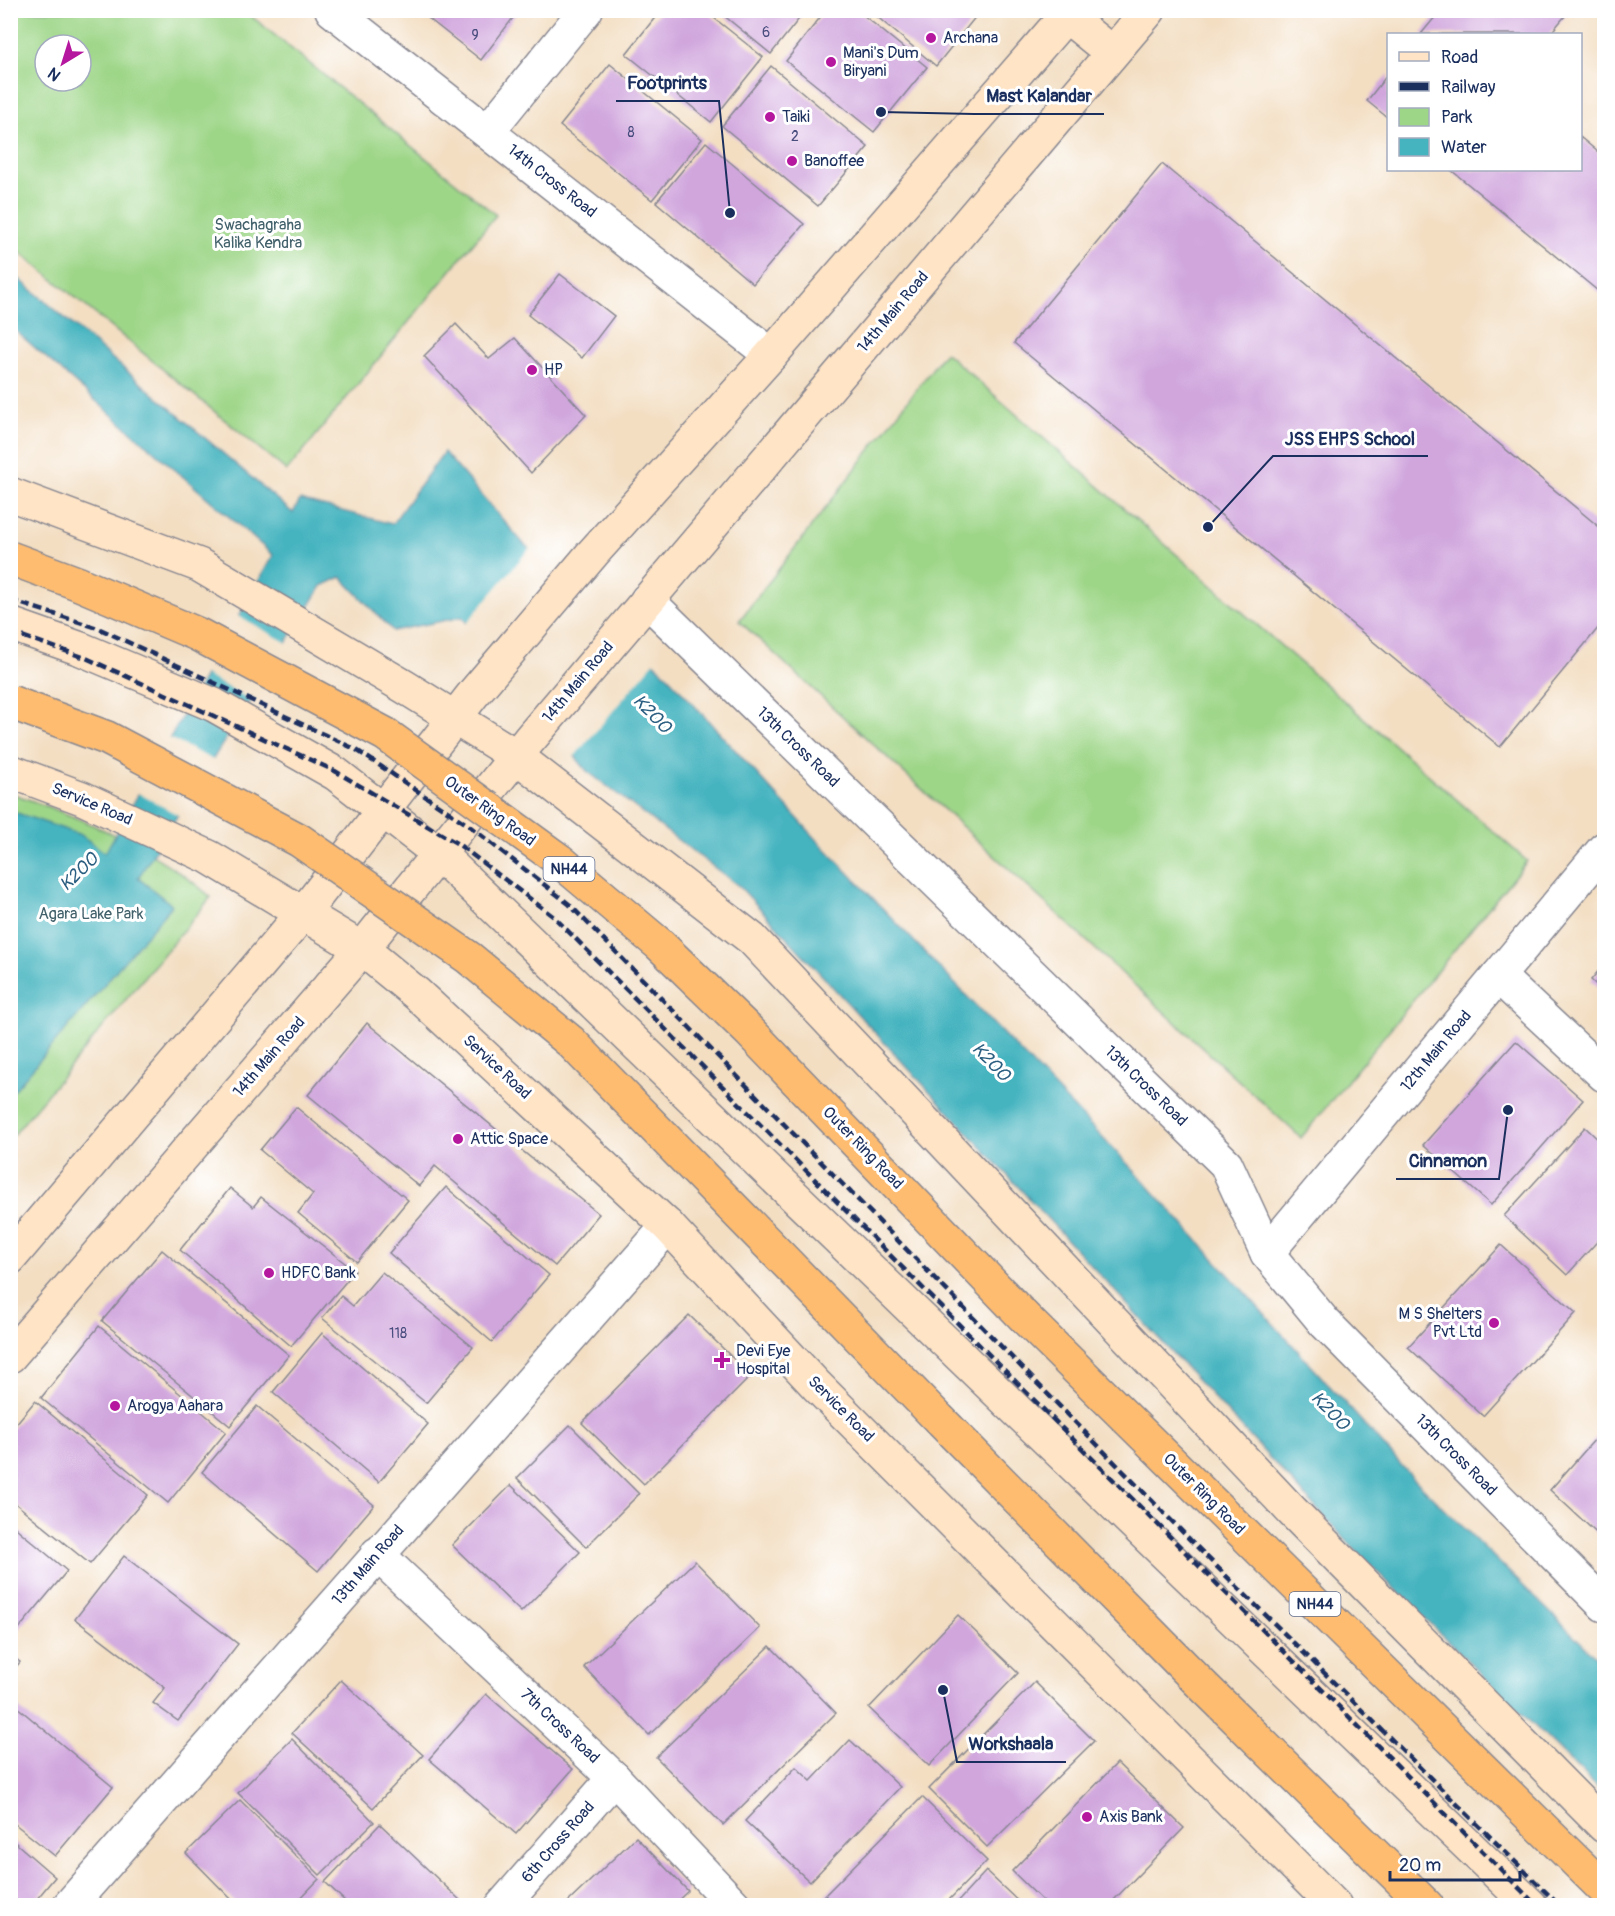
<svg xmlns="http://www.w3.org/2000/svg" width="1615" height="1916" font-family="Pangolin,sans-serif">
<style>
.green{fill:#9ed688;stroke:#5c8273;stroke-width:1.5;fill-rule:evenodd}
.water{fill:#45b4bf;stroke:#30728e;stroke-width:1.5}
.pier{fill:#f3dec2}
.building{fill:#d0a6dd}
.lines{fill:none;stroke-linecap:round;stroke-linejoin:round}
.street-casing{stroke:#878690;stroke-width:36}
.secondary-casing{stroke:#878690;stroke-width:36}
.highway-casing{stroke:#878690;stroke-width:36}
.street{stroke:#fff;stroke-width:33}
.secondary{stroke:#ffe4c6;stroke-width:33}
.highway{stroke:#febc70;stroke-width:33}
.rail{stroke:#1b2f5e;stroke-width:4.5;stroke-dasharray:9 4.5;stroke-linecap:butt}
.highway-bridge-casing{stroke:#878690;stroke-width:36;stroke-linecap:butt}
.highway-bridge{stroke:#febc70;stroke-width:33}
.poi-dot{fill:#b5179e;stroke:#fff;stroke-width:2}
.labels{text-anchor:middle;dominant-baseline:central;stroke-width:6;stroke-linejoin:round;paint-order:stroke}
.number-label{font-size:14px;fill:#484d7e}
.shield{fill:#fff;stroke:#5f6d8e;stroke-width:1.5}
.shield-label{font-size:15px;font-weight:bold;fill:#1b2f5e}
.poi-label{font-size:16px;fill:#1b2f5e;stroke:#fff;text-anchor:start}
.street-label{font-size:16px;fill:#1b2f5e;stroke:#fff}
.park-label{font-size:16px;fill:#42616b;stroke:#fff}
.water-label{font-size:18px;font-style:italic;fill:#2a5e80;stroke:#fff}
.leader{fill:none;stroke:#1b2f5e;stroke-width:2}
.callout-dot{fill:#1b2f5e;stroke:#fff;stroke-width:2}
.callout-label{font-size:18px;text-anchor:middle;font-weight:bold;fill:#1b2f5e;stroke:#fff;stroke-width:6;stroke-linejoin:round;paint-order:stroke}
</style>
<rect width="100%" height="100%" fill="#fff"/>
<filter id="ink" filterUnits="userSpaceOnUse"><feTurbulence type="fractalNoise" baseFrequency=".0167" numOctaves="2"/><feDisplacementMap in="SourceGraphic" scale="12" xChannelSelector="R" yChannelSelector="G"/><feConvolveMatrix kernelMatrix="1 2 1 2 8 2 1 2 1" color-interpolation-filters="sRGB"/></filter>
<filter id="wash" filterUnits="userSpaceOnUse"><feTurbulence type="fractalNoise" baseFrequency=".008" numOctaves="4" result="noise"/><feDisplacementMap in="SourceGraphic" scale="24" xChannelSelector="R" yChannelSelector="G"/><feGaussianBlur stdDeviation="1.35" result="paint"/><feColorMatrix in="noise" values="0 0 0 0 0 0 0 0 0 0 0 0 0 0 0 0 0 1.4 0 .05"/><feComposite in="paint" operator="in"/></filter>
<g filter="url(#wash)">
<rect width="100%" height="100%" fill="#f3dec2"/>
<!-- green -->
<g class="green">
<path d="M10,11h235l251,204 -209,256 -276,-226zM45,45h36v36h-36z"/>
<polygon points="945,352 1527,861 1301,1138 739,621"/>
<path d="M11,793c72,26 141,53 200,104l-200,241z"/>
</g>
<!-- water -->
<polygon class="water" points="11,272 293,513 300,500 392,524 444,452 523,543 663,671 820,843 1143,1180 1412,1477 1604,1665 1604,1794 1356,1551 740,887 587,771 462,617 393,631 341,577 322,586 138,878 172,905 11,1094 11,811 81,835 105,853 273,555 11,327"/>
<!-- pier -->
<g class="pier">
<polygon points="530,548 656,660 573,758 465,625"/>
<polygon points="236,615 289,644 253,701 203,674"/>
<polygon points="167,737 215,761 180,816 136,792"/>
</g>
<g id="blocks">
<!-- building -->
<g class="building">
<polygon points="418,10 519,10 481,60"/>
<polygon points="661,10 704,10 763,57 711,122 626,54"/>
<polygon points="717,10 806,10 771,54"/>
<polygon points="826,10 857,10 927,67 874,132 786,61"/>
<polygon points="869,10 981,10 936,66"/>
<polygon points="1441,10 1570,10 1550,34 1421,34"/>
<polygon points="610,64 702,139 652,200 560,126"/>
<polygon points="771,66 868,147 818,206 722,126"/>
<polygon points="1388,74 1388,118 1367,101"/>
<polygon points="1580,137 1604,157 1604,296 1451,170 1580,170"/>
<polygon points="706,142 804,224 753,284 656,202"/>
<polygon points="1162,164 1604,531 1604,621 1500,747 1014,343"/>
<polygon points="560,274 614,316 582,358 528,315"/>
<polygon points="456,324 489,359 515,338 586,415 531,473 424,356"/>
<polygon points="1604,964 1604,992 1591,980"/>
<polygon points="367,1023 599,1214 555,1266 435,1166 419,1186 308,1095"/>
<polygon points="1516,1041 1583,1100 1491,1205 1423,1145"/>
<polygon points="296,1107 408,1200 357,1262 298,1213 313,1194 260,1150"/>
<polygon points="1585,1127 1604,1145 1604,1234 1567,1275 1504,1216"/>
<polygon points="446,1187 549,1275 492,1342 389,1253"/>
<polygon points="230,1188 253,1207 261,1197 355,1271 291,1346 180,1250"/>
<polygon points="1501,1245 1576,1313 1483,1416 1408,1347"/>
<polygon points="162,1250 289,1355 230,1426 102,1321"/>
<polygon points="382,1272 473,1347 426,1403 322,1318 341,1296 353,1306"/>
<polygon points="689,1315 751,1376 644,1484 582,1423"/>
<polygon points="99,1326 226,1432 168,1503 41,1398"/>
<polygon points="322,1333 428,1424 379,1482 273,1392"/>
<polygon points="35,1401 148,1495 90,1564 10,1499 10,1431"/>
<polygon points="257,1406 374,1505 318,1571 202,1472"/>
<polygon points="570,1425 639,1494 586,1547 517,1478"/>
<polygon points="1604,1429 1604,1540 1550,1490"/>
<polygon points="511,1485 580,1552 521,1612 452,1545"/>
<polygon points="10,1523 67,1571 12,1637 10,1635"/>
<polygon points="124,1556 238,1644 178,1721 153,1703 165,1688 75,1619"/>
<polygon points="695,1561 760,1628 649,1735 584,1667"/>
<polygon points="958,1615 1018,1673 929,1766 869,1708"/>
<polygon points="770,1646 836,1713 723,1825 656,1757"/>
<polygon points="10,1654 20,1662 10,1674"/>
<polygon points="341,1680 423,1755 373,1808 292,1733"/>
<polygon points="1035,1682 1094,1741 987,1847 929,1789"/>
<polygon points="486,1694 573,1769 516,1834 429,1759"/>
<polygon points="10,1701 113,1787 55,1856 10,1820"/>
<polygon points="292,1739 374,1822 320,1875 238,1793"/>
<polygon points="850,1740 900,1787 810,1882 745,1821 796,1767 811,1781"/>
<polygon points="1117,1763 1184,1828 1108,1906 1048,1906 1012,1871"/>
<polygon points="922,1797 987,1861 943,1906 836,1906 825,1895"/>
<polygon points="240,1800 319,1879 293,1906 238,1906 186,1853"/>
<polygon points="380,1824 461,1901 457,1906 350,1906 325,1882"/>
<polygon points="636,1837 688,1891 672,1906 564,1906"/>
<polygon points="10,1838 55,1877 31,1906 10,1906"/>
<polygon points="986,1871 1023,1906 954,1906"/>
</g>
</g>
</g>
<g filter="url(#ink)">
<use href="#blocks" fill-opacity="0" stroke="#878690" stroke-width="1.5"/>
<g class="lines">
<!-- street casing -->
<g class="street-casing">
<g id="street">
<polyline points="332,10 771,355"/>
<polyline points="488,131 586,10"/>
<polyline points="647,600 1226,1164 1267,1253 1324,1322 1604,1605"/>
<polyline points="1498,976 1604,1075"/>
<polyline points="1267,1253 1604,849"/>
<polyline points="377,1554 614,1778 735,1906"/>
<polyline points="69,1906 668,1226"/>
<polyline points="502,1906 614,1778"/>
</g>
</g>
<!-- secondary casing -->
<g class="secondary-casing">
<g id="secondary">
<polyline points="1059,10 1112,53"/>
<polyline points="10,494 199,565 405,687 516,756 752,939 1292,1511 1604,1826"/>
<polyline points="10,624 81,649 214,705 336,774 438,853 1531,1906"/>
<polyline points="10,771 82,798 209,857 362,949 417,994 668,1226 817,1386 1335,1906"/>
<polyline points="10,1258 304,912 474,693 593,553 771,355 1071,10"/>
<polyline points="10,1356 362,949 529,740 1149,10"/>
</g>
</g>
<!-- highway casing -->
<g class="highway-casing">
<g id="highway">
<polyline points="1026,1319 1604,1889"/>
<polyline points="940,1420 1199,1682 1427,1906"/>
</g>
</g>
<!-- street -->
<use href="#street" class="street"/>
<!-- secondary -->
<use href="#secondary" class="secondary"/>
<!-- highway -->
<use href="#highway" class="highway"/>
<!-- rail -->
<g class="rail">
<polyline points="10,600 98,628 355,749 468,825 569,904 1205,1555 1560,1906"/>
<polyline points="10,632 86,658 335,771 458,844 554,917 1537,1906"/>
</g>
<!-- highway-bridge casing -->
<g class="highway-bridge-casing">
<g id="highway-bridge">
<polyline points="10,558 77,583 197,634 385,734 559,860 659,944 750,1032 1026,1319"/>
<polyline points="10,702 107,738 299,840 469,958 571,1042 940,1420"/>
</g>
</g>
<!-- highway-bridge -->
<use href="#highway-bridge" class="highway-bridge"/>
</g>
</g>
<!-- markers -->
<g class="poi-dot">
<circle cx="931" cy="38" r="6"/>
<circle cx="831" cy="62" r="6"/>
<circle cx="770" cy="117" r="6"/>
<circle cx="792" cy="161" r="6"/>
<circle cx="532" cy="370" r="6"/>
<circle cx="458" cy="1139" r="6"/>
<circle cx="269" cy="1273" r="6"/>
<circle cx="1494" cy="1323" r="6"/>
<path d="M719 1351h6v6h6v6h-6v6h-6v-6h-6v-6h6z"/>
<circle cx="115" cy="1406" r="6"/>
<circle cx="1087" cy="1817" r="6"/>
</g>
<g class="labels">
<!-- number labels -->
<g class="number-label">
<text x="766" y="32">6</text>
<text x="475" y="35">9</text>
<text x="631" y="132">8</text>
<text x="795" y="136">2</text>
<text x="398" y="1333">118</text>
</g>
<!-- shield labels -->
<g class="shield">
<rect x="543.5" y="857" width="51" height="24" rx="4.5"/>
<rect x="1289.5" y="1592" width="51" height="24" rx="4.5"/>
</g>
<g class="shield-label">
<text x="569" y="869">NH44</text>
<text x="1315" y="1604">NH44</text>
</g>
<!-- poi labels -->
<g class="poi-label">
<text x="943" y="38">Archana</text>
<text x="843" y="53">Mani's Dum<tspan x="843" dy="18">Biryani</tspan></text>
<text x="782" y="117">Taiki</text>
<text x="804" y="161">Banoffee</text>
<text x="544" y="370">HP</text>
<text x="470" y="1139">Attic Space</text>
<text x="281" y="1273">HDFC Bank</text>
<text x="1482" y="1314" text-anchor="end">M S Shelters<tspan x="1482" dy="18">Pvt Ltd</tspan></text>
<text x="736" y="1351">Devi Eye<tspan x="736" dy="18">Hospital</tspan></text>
<text x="127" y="1406">Arogya Aahara</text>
<text x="1099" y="1817">Axis Bank</text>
</g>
<!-- street labels -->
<g class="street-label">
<text transform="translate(552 181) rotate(38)">14th Cross Road</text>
<text transform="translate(893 312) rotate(-50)">14th Main Road</text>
<text transform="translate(578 682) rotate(-50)">14th Main Road</text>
<text transform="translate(798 747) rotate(44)">13th Cross Road</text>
<text transform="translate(92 804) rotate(23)">Service Road</text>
<text transform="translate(490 811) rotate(36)">Outer Ring Road</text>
<text transform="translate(1436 1051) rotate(-50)">12th Main Road</text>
<text transform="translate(269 1057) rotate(-49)">14th Main Road</text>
<text transform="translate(497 1067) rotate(43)">Service Road</text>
<text transform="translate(1146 1086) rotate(44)">13th Cross Road</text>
<text transform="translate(863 1148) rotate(46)">Outer Ring Road</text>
<text transform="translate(841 1409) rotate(45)">Service Road</text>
<text transform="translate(1456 1455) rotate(45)">13th Cross Road</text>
<text transform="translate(1204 1494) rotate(45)">Outer Ring Road</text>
<text transform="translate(368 1565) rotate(-49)">13th Main Road</text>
<text transform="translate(560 1726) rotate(43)">7th Cross Road</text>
<text transform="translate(558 1842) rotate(-49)">6th Cross Road</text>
</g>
<!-- park labels -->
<g class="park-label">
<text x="258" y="225">Swachagraha<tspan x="258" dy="18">Kalika Kendra</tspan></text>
<text x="91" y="914">Agara Lake Park</text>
</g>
<!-- water labels -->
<g class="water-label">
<text transform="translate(652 714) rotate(46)">K200</text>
<text transform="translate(79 872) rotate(-44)">K200</text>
<text transform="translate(991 1062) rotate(46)">K200</text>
<text transform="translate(1330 1411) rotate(46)">K200</text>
</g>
</g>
<!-- callouts -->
<path class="leader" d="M730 213L719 101H616M881 112L974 114H1104M1208 527L1273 456H1428M1508 1110L1499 1179H1396M943 1690L957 1762H1066"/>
<g class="callout-dot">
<circle cx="730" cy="213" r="6"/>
<circle cx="881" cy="112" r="6"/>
<circle cx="1208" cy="527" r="6"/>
<circle cx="1508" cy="1110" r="6"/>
<circle cx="943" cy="1690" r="6"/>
</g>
<g class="callout-label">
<text x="667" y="89">Footprints</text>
<text x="1039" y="102">Mast Kalandar</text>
<text x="1350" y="445">JSS EHPS School</text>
<text x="1448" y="1167">Cinnamon</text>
<text x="1011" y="1750">Workshaala</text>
</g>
<!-- margin -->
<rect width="1615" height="1916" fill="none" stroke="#fff" stroke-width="36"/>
<!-- legend -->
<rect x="1387" y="33" width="195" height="138" fill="#ffffff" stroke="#a4acbf" stroke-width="1.5"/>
<rect x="1399" y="52" width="30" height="9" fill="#ffe4c6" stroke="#a4acbf" stroke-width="1.5"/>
<text x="1441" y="63" font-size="18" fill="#1b2f5e">Road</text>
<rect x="1399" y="82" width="30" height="9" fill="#1b2f5e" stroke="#a4acbf" stroke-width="1.5"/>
<text x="1441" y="93" font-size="18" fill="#1b2f5e">Railway</text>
<rect x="1399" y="108" width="30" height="18" fill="#9ed688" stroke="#a4acbf" stroke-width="1.5"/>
<text x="1441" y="123" font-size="18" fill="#1b2f5e">Park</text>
<rect x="1399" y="138" width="30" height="18" fill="#45b4bf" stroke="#a4acbf" stroke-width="1.5"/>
<text x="1441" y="153" font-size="18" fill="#1b2f5e">Water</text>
<!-- north arrow -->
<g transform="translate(63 63) rotate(218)"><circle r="28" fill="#ffffff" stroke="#a4acbf" stroke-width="1.5"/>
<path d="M0-4.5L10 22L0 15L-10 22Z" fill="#b5179e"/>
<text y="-9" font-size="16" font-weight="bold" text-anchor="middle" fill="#1b2f5e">N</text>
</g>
<!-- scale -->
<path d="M1390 1871v9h130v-9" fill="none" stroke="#1b2f5e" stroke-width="3"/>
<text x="1399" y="1871" font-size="18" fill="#1b2f5e" stroke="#ffffff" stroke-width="4.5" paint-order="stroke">20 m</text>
</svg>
